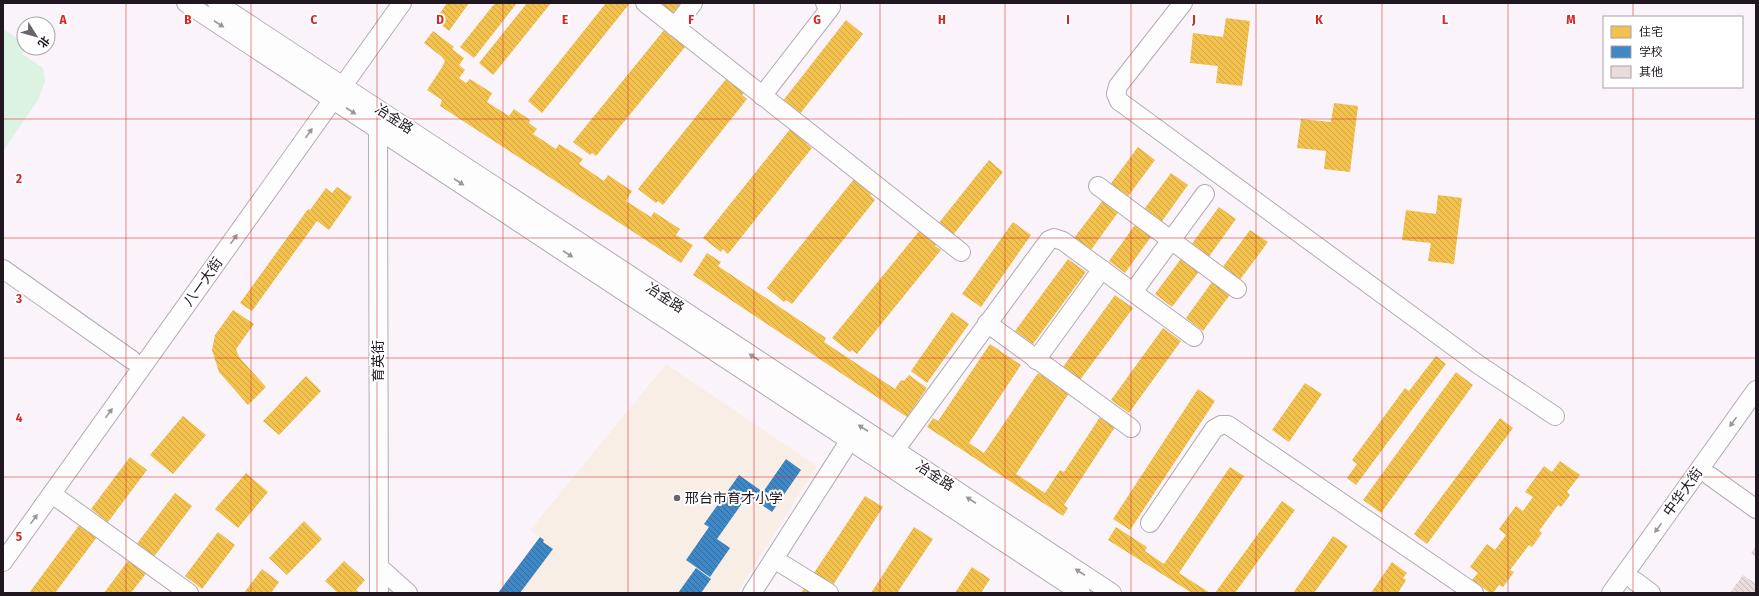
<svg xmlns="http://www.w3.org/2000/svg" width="1759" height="596" font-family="'Fira Sans Condensed','Noto Sans SC',sans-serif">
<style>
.education{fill:#f8eee6}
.green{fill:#dcf2e2}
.homes{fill:url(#homes-back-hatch)}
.schools{fill:url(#schools-back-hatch)}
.building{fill:url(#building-back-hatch)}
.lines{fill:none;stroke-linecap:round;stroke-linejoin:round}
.minor-casing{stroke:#b2acb2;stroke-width:20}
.minor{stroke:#fefdfe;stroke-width:18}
.oneway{fill:#9a969a}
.grid{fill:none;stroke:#d62828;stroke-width:1;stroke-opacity:0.55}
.poi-dot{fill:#6c646c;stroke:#fff;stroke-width:1.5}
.labels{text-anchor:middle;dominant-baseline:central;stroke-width:4;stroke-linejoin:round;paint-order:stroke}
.street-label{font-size:14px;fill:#201720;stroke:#fff}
.poi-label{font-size:14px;fill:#201720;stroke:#fff;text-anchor:start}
.grid-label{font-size:13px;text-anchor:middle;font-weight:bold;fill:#d62828;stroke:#fff;stroke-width:4;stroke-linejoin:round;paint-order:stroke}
</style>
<defs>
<pattern id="homes-back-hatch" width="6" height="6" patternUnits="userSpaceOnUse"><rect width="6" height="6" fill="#f2c14e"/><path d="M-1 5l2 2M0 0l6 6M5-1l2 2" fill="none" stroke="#cfa544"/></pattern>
<pattern id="schools-back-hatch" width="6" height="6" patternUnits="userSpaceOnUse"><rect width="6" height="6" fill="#3f88c5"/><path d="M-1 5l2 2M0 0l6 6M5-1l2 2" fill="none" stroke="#346ea0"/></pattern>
<pattern id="building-back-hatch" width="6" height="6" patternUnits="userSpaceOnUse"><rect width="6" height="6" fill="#eadbdc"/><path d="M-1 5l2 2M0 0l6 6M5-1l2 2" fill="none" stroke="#c8bbbc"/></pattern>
</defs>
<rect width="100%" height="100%" fill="#faf4fa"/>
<!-- education -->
<polygon class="education" points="666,364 817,466 737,593 498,593 540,537 530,530"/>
<!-- green -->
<polygon class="green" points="3,29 24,43 24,48 27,48 22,54 43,68 45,81 38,100 3,151"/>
<!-- homes -->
<g class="homes">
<polygon points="447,3 469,3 449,31 435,20"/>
<polygon points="495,3 517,3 474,58 460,47"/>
<polygon points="527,3 551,3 493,75 479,63"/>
<polygon points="606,3 630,3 542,113 528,101"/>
<polygon points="659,3 681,3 672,14"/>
<polygon points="1226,18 1250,21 1242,86 1216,83 1218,66 1190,63 1193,33 1223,37"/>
<polygon points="846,20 863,34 799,115 782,102"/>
<polygon points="664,30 685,47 596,156 592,153 590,155 573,142"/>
<polygon points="433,31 454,47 452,49 464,58 459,65 465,70 459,78 466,83 470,79 492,93 487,102 509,116 514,109 530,120 529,123 537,129 533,134 556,149 559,144 583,159 579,164 604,181 608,175 632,191 626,201 651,217 654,212 680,229 676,235 693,245 681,263 440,106 442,100 427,90 441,69 445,61 441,56 424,43"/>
<polygon points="726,79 744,93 742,95 747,99 663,205 658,201 656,203 638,189"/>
<polygon points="1334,103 1358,106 1350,172 1324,169 1326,151 1297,148 1301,119 1331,122"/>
<polygon points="791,128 809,142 807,144 812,148 728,254 723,249 721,252 703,238"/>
<polygon points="1138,147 1155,160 1126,199 1109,186"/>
<polygon points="989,160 1003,172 953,235 938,224"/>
<polygon points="1171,173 1188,185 1160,224 1142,212"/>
<polygon points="854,179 872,194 870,195 875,200 792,304 786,300 784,302 767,288"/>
<polygon points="337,187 352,197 329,230 317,221 252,311 240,303 308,209 310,210 326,188 332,193"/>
<polygon points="1438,195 1462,198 1454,264 1428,261 1431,243 1402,240 1406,210 1436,214"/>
<polygon points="1103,200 1119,211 1091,250 1074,238"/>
<polygon points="1219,207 1236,219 1208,258 1191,245"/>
<polygon points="1013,222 1031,235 981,307 962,294"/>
<polygon points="1137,222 1153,234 1125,273 1109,261"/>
<polygon points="920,230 937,244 935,246 941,250 857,354 852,350 850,352 832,338"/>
<polygon points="1250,230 1268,242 1239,281 1222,268"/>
<polygon points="707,253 721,262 718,266 826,338 824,342 895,389 901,380 904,381 909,375 927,388 907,417 693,275"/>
<polygon points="1183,256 1201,269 1172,307 1155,294"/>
<polygon points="1068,259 1086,272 1033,344 1015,331"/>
<polygon points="1214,279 1232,292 1203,331 1186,318"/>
<polygon points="1115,295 1133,308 1080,380 1063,367"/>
<polygon points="233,310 254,324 236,349 239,357 266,387 248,405 219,372 212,350 215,335"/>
<polygon points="952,312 969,324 927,383 911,371"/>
<polygon points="1163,328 1181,341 1129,413 1111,400"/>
<polygon points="990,344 1021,365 969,443 984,453 1038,373 1069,393 1016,474 1045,493 1060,470 1064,472 1100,417 1115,427 1064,505 1068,508 1063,516 927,427 933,418 938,421"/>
<polygon points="1436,356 1446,364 1356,485 1347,478 1357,464 1352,460 1405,388 1409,391"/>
<polygon points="1456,372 1473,385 1381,513 1363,500"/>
<polygon points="306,376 321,391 279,435 263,421"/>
<polygon points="1305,383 1322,394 1289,442 1272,430"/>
<polygon points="1198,389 1215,401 1130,530 1113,519"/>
<polygon points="183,416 206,435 173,474 150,455"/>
<polygon points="1500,418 1513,428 1427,544 1414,534"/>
<polygon points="130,457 147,470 108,522 91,509"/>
<polygon points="1560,461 1580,475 1567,492 1570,495 1561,507 1558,505 1539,531 1542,533 1532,547 1529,545 1510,570 1514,572 1503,587 1499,585 1493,593 1490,593 1472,580 1478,573 1470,567 1487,544 1495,550 1506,535 1499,529 1516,506 1523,511 1533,497 1525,492 1544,466 1552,472"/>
<polygon points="1230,467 1244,476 1179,573 1210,593 1192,593 1108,540 1116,527 1147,547 1145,551 1164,564"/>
<polygon points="246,473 268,492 238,528 215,509"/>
<polygon points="175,493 192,506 153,558 136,545"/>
<polygon points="865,496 883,507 833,585 814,573"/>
<polygon points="1282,501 1295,510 1235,593 1215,593"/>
<polygon points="304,521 322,539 287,575 269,558"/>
<polygon points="80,524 97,537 55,593 29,593"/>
<polygon points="914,527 933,539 897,593 871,593"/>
<polygon points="218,532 235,545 202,589 185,576"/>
<polygon points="1333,536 1348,546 1314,593 1293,593"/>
<polygon points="130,558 148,571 131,593 104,593"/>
<polygon points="344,561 365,580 356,590 360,593 338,593 325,581"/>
<polygon points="1392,562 1407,573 1403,578 1406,580 1398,593 1371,593"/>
<polygon points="972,567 990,579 981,593 955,593"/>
<polygon points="262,569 279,582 271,593 244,593"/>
<polygon points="805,587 815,593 801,593"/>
</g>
<!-- schools -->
<g class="schools">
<polygon points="786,459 801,470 772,512 748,495 717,539 730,548 710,577 686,560 709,527 704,524 739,475 763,492"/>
<polygon points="540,537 544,540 543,542 553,549 520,593 498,593"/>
<polygon points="696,568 711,579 701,593 678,593"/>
</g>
<!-- building -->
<g class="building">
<polygon points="1756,546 1756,557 1751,553"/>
<polygon points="1743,575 1756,584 1756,593 1730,593"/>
</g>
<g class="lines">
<!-- minor casing -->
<g class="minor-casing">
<g id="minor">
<polyline points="186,3 1081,593"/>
<polyline points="217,3 1112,593"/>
<polyline points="645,3 961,252"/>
<polyline points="1183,3 1118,86 1116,94 1119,101 1479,365 1555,416"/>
<polyline points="675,27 693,3"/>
<polyline points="762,96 831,7 825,3"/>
<polyline points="378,129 379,593"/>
<polyline points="1098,186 1237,289"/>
<polyline points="3,269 132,360"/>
<polyline points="1133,292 1205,194"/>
<polyline points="987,323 1131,428"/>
<polyline points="1036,360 1102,269"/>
<polyline points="895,450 1049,240 1054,238 1063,241 1194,337"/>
<polyline points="1710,476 1756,509"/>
<polyline points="52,494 189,593"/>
<polyline points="1150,523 1214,429 1221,425 1228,425 1474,593"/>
<polyline points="774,559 829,593"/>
<polyline points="3,562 402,3"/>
<polyline points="379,567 408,593"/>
<polyline points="1635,581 1651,593"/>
<polyline points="752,593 850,440"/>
<polyline points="1611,593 1756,390"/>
</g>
</g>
<!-- minor -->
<use href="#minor" class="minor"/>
</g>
<!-- one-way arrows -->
<defs><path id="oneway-solid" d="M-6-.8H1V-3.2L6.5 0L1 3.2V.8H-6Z"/></defs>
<g class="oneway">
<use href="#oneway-solid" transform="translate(219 24) rotate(33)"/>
<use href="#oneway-solid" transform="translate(351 111) rotate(33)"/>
<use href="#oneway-solid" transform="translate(309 133) rotate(-55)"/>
<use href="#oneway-solid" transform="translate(459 182) rotate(33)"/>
<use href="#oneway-solid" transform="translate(234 239) rotate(-55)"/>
<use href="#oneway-solid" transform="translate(568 254) rotate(33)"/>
<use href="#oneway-solid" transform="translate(754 357) rotate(-147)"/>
<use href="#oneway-solid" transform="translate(109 413) rotate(-54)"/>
<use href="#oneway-solid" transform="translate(1733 422) rotate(126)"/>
<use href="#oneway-solid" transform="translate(863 428) rotate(-147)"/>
<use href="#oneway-solid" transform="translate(971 500) rotate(-147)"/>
<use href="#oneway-solid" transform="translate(34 519) rotate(-54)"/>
<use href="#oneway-solid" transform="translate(1658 528) rotate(126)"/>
<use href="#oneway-solid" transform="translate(1080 572) rotate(-147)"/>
</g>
<!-- grid -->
<path class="grid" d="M126,3v590M251,3v590M377,3v590M503,3v590M628,3v590M754,3v590M880,3v590M1005,3v590M1131,3v590M1256,3v590M1382,3v590M1508,3v590M1633,3v14M1633,87v506M3,119h1753M3,238h1753M3,358h1753M3,477h1753"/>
<!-- markers -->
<circle class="poi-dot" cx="677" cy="498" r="4"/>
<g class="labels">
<!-- street labels -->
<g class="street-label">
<text transform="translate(394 119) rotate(33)">冶金路</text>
<text transform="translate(203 282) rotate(-54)">八一大街</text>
<text transform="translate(665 298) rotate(33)">冶金路</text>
<text transform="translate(378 361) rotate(-90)">育英街</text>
<text transform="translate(935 476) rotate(33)">冶金路</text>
<text transform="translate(1683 492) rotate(-54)">中华大街</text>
</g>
<!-- poi labels -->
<g class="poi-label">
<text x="685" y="498">邢台市育才小学</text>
</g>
</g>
<g class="grid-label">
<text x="63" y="24">A</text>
<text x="188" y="24">B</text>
<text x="314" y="24">C</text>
<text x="440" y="24">D</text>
<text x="565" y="24">E</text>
<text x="691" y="24">F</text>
<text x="817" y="24">G</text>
<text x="942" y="24">H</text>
<text x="1068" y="24">I</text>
<text x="1194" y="24">J</text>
<text x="1319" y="24">K</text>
<text x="1445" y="24">L</text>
<text x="1571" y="24">M</text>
<text x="19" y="183">2</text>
<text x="19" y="303">3</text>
<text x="19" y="422">4</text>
<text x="19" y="541">5</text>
</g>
<!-- border -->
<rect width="1759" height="596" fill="none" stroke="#201720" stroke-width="8"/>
<!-- legend -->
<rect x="1603" y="16" width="140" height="72" fill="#ffffff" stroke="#a6a2a6"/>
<rect x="1611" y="26" width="20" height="12" fill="#f2c14e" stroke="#a6a2a6"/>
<text x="1639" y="36" font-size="12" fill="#201720">住宅</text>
<rect x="1611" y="46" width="20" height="12" fill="#3f88c5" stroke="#a6a2a6"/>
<text x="1639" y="56" font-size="12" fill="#201720">学校</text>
<rect x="1611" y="66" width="20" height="12" fill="#eadbdc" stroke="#a6a2a6"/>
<text x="1639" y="76" font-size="12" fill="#201720">其他</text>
<!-- north arrow -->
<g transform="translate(36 36) rotate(127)"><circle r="19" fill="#ffffff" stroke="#a6a2a6"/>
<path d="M0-3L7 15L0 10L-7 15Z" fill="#6c646c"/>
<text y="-6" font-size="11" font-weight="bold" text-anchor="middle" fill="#201720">北</text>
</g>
</svg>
